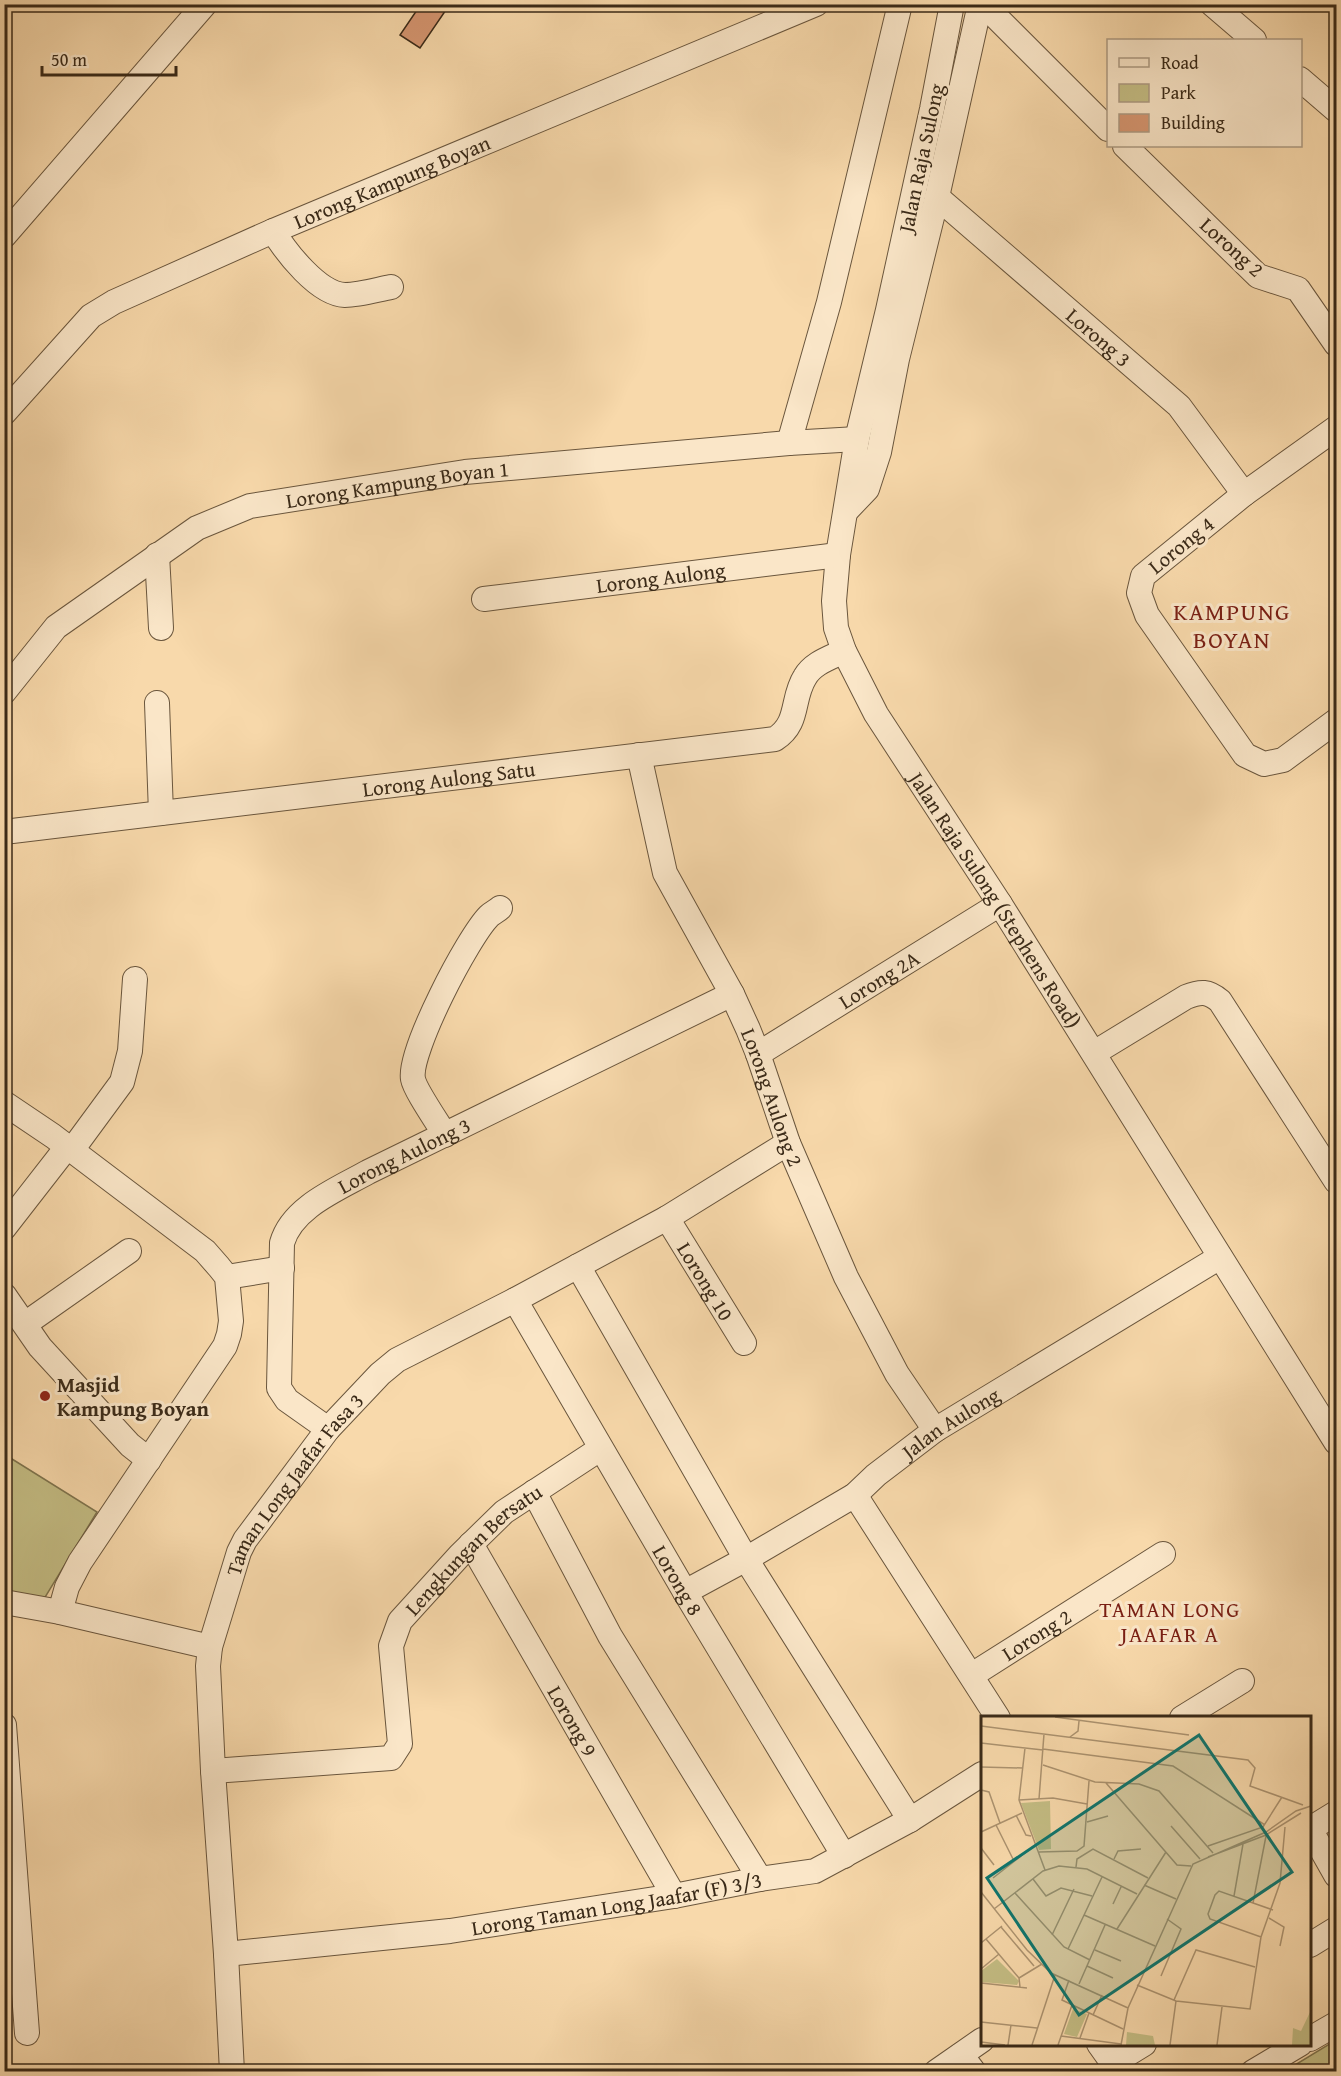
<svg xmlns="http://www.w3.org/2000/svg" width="1341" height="2076" font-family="'Gentium Book Plus',serif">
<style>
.green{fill:#c4bd84;stroke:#7f744e;stroke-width:1.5}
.building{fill:#d69671;stroke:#3a2a18;stroke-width:1.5}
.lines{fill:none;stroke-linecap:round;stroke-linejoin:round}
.minor-casing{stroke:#6a563d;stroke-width:26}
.minor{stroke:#fae6c8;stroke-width:24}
.poi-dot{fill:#8f2418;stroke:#fae6c8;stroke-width:2}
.labels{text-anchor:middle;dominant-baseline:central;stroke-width:6;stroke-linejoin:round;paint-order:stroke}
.street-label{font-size:21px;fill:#3a2a18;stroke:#fae6c8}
.poi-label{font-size:21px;font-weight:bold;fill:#3a2a18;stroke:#fae6c8;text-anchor:start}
.neighbourhood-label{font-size:22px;letter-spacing:1.5px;fill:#7a1f14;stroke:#fae6c8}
.quarter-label{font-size:24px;letter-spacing:1.5px;fill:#7a1f14;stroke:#fae6c8}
.inset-road{fill:none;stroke:#ac9370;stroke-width:1.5}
.view{fill:#0f766e;fill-opacity:0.15;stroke:#0f766e;stroke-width:3}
.inset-edge{fill:none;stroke:#3a2a18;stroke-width:3}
</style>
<rect width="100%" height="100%" fill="#f8d9ab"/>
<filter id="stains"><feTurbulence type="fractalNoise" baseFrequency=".00333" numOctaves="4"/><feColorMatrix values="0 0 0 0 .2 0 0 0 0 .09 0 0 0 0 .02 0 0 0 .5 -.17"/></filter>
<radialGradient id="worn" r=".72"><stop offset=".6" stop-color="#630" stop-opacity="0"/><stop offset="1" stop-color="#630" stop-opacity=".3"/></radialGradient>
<!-- green -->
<g class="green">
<polygon points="4,1454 97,1512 44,1599 5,1591"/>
<polygon points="1336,2040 1336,2071 1285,2071"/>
</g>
<!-- building -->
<polygon class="building" points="421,4 450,4 420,48 400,35"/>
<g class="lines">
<!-- minor casing -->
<g class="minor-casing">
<g id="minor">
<path id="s1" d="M952,4l-20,105 -44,201 -31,129 -19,116 -4,46 2,27 8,23 32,63 124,190 336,538"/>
<polyline points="983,4 1108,129"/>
<polyline points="1212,4 1254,40"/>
<polyline points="1300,79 1336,110"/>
<polyline points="1125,146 1258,276 1298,289 1336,344"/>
<path id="s2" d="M937,197l242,209 65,88"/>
<path d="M273,231c13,21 45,63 72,64 14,0 31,-5 46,-8"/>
<polyline points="4,236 205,4"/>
<path id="s3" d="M4,413l87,-97 23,-14 159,-71 543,-227"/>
<polyline points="1336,428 1244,494 1143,576 1139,593 1147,615 1245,755 1264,764 1283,760 1336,721"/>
<polyline points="789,443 829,302 900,4"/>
<polyline points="846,511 867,489 879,452 897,359 937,197 980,4"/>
<polyline points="157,555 161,628"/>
<path id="s4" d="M484,599l354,-44"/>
<path id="s5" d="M4,692l52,-65 141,-99 53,-22 215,-34 324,-29 68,-4"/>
<polyline points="157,703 161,813"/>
<path id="s6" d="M639,755l26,118 67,121 16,35 10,25 30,89 58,134 51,97 38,56"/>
<path id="s7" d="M4,832l771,-93c25,-16 16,-40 30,-62 8,-14 25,-19 39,-26"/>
<path d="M1094,1053l92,-56c15,-6 22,-6 34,4l116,180"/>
<path id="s8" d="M758,1054l242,-150"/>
<polyline points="4,1103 53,1136 205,1251 219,1267 227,1277 231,1321 229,1334 225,1346 80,1562 67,1587 60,1612"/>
<path d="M445,1135c-7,-12 -30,-45 -32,-56 -5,-27 55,-142 76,-163 3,-3 8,-5 11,-8"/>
<polyline points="72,1150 122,1082 130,1051 135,979"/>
<path id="s9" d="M667,1218l77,125"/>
<polyline points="4,1228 67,1147"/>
<polyline points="578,1266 746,1559 910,1820"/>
<polyline points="227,1277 282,1268"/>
<polyline points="4,1295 40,1347 130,1445 149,1460"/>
<path id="s10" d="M515,1300l170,292 159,264"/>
<polyline points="25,1324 129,1251"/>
<path id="s11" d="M328,1429l-41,-29 -8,-12 3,-145c10,-36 56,-54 86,-71l364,-178"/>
<polyline points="534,1492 610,1636 760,1879"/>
<polyline points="855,1495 998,1718"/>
<path id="s12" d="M471,1544l203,352"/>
<path id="s13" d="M685,1592l61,-33 109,-64 21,-20 59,-45 285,-173"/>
<polyline points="4,1602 60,1612 210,1647"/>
<path id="s14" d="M972,1675l191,-121"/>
<polyline points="1182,1718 1242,1681"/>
<polyline points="4,1725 27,2033"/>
<path id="s15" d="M213,1771l178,-13 9,-14 -9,-98 9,-25 60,-66 44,-43 96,-63"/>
<polyline points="1310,1829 1336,1875"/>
<polyline points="1310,1829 1336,1813"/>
<polyline points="1310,1945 1336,1929"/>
<path id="s16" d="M226,1954l224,-23 224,-35 86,-17 55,-8 95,-51 72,-46"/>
<polyline points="1310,2039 1336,2024"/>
<polyline points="1099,2044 1119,2072"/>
<polyline points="961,2055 974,2072"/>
<polyline points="1113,2063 1144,2044"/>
<path id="s17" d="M232,2072l-6,-118 -13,-183 -5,-105 2,-19 29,-95 6,-12 83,-111 52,-55 17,-14 118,-60 152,-82 121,-75"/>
<polyline points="936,2072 982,2040"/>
<polyline points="1253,2072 1300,2044"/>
</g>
</g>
<!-- minor -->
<use href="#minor" class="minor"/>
</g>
<!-- markers -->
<circle class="poi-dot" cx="45" cy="1396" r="6"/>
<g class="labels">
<!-- street labels -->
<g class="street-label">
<text transform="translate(921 158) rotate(-78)">Jalan Raja Sulong</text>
<text stroke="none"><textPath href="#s3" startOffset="460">Lorong Kampung Boyan</textPath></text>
<text transform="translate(1232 247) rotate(42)">Lorong 2</text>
<text stroke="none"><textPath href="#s2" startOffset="214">Lorong 3</textPath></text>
<text stroke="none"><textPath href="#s5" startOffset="462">Lorong Kampung Boyan 1</textPath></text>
<text transform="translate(1181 545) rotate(-39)">Lorong 4</text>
<text stroke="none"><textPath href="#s4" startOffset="178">Lorong Aulong</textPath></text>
<text stroke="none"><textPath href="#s7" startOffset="448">Lorong Aulong Satu</textPath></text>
<text stroke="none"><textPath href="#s1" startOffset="952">Jalan Raja Sulong (Stephens Road)</textPath></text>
<text stroke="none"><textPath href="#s8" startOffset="142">Lorong 2A</textPath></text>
<text stroke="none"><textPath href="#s6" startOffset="370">Lorong Aulong 2</textPath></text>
<text stroke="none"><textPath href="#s11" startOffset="364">Lorong Aulong 3</textPath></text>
<text stroke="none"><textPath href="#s9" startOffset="74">Lorong 10</textPath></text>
<text stroke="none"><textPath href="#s13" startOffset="316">Jalan Aulong</textPath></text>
<text stroke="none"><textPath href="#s17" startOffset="612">Taman Long Jaafar Fasa 3</textPath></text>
<text stroke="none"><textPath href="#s15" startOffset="423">Lengkungan Bersatu</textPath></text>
<text stroke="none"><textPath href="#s10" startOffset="324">Lorong 8</textPath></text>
<text stroke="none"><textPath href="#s14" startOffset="76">Lorong 2</textPath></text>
<text stroke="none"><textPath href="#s12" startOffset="204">Lorong 9</textPath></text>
<text stroke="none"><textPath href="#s16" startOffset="394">Lorong Taman Long Jaafar (F) 3/3</textPath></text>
</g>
<!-- poi labels -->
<g class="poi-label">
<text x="57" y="1384">Masjid<tspan x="57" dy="24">Kampung Boyan</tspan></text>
</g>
<!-- neighbourhood labels -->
<g class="neighbourhood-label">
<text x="1170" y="1609">TAMAN LONG<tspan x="1170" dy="25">JAAFAR A</tspan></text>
</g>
<!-- quarter labels -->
<g class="quarter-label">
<text x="1232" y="611">KAMPUNG<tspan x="1232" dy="28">BOYAN</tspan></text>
</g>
</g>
<!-- overview -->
<g transform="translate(981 1716)">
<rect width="330" height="330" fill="#f8d9ab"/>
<path d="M69,85l1,48 -12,1 -18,-47zM16,243l22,22 -2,4 -36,-3v-11zM92,293l14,5 -10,23 -13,-3zM330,294v35h-19l1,-17 8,3zM146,316l26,4 2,9h-29z" fill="#c4bd84"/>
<path class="inset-road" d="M74,1l134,18M0,10l267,34 7,8 -5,18 53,19M89,21l8,-6 1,-10M0,27l62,7M44,32l-6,52 26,70M62,33l130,17 92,59M62,49l52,17 44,2 20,7 54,62M0,51l42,1M125,67l71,82 14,1M0,74l8,2 11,31M58,83l5,-65M38,84l34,-2 34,6M35,99l10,20 5,1M106,106l21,-6M15,109l18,36M190,110l29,33M0,116l41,-19M227,130l55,-19 19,-30M0,132l13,17M58,136l38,-1 7,-5 5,-65M227,141l58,-22 35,-22M133,143l4,-8 23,-2M95,151l1,-8 16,-10 55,29M12,162l42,-33M52,163l13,17 15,-8 31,8M163,169l32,14M0,176l46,58 24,23 77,35M34,177l49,54 26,13M253,180l9,-52M272,187l13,-67M132,188l8,-17M13,193l49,-38 16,-5 28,3 50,25M103,199l71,31M288,202l15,9 -4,19M20,211l33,39M136,213l49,-77M71,219l22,-46M280,221l-51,-18 -2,-5 7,-19 4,-4 54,19M5,223l33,39 1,9M0,227l21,-17M87,233l34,-72M114,234l26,11M106,250l26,12M0,253l18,-15M180,260l20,-47 -14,-10M38,262l23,-14M88,264l-7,20 61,29M0,267l46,5M98,268l26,-59M156,269l39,16 74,8 11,-72 19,-54 5,-56M193,284l22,-50 59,17M112,299l9,-20M0,306l56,6M80,320l60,8M99,322l9,-25M0,326l24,3M27,329l3,-20M51,329l23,-70M77,329l14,-40M140,329l7,-37 65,-144 73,-32 30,-21 15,-5M189,329l6,-44M236,329l5,-38"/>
<path class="view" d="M218,19l93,137 -213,143 -92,-137z"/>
<rect width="330" height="330" class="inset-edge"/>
</g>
<!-- margin -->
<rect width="1341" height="2076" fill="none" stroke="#f8d9ab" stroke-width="24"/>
<rect x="6" y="6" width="1329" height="2064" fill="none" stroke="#3a2a18" stroke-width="3"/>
<rect x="12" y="12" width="1317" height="2052" fill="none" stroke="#3a2a18" stroke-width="1.5"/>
<!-- legend -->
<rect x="1107" y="39" width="195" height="108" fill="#fae6c8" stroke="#ad9b82" stroke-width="1.5"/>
<rect x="1119" y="58" width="30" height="9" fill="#fae6c8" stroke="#ad9b82" stroke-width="1.5"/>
<text x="1161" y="69" font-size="18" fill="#3a2a18">Road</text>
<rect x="1119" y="84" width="30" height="18" fill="#c4bd84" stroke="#ad9b82" stroke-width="1.5"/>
<text x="1161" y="99" font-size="18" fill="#3a2a18">Park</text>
<rect x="1119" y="114" width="30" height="18" fill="#d69671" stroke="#ad9b82" stroke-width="1.5"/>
<text x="1161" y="129" font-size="18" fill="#3a2a18">Building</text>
<!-- scale -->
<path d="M42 66v9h134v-9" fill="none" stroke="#3a2a18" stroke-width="3"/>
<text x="51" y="66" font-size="18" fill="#3a2a18" stroke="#fae6c8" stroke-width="4.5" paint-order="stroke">50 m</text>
<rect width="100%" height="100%" filter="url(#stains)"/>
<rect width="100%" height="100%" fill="url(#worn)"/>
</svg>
